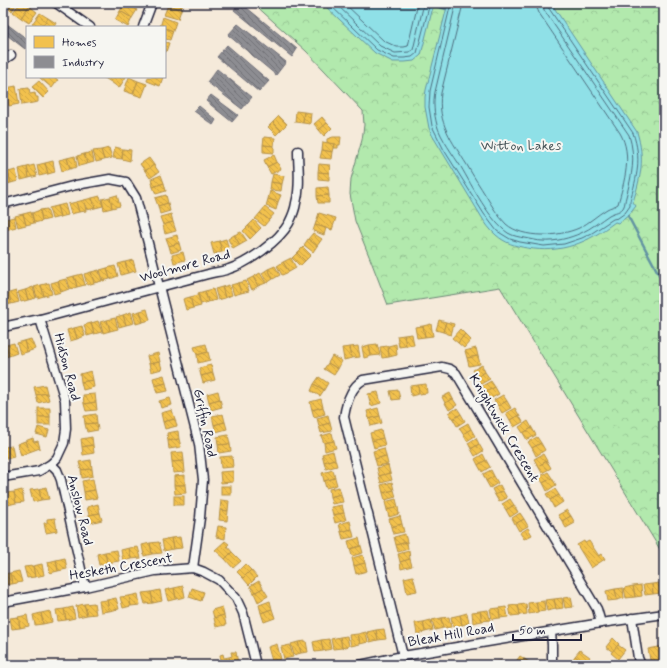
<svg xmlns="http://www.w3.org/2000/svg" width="667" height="668" font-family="Mynerve,sans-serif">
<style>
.park{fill:url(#park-crowns);stroke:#6a8674}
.water{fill:#8fe0e7;stroke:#6394a2}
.homes{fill:url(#homes-back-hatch);stroke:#b49148}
.industry{fill:url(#industry-back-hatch);stroke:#6d6d78}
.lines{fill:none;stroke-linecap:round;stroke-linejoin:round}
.shore{stroke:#4e6e80;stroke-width:1}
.stream{stroke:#6394a2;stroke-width:2.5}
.minor-casing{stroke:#22223b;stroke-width:11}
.minor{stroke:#f6f6f2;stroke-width:8}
.labels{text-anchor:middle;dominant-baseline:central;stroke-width:4;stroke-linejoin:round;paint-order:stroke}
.park-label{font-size:14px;fill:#465458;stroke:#f6f6f2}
.street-label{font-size:14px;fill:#22223b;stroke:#f6f6f2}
</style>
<defs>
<pattern id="park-crowns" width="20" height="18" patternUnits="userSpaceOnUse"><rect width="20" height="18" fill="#b2e9ad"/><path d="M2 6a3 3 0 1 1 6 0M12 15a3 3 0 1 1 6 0" fill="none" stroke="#99c896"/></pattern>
<pattern id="homes-back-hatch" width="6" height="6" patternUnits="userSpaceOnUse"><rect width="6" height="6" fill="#f2c14e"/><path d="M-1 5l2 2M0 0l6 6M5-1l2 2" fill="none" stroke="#cfa645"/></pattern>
<pattern id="industry-back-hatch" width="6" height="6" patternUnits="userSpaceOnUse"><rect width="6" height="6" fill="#8d8d92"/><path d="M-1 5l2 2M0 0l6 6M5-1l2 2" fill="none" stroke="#737378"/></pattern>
</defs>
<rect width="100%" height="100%" fill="#f5eada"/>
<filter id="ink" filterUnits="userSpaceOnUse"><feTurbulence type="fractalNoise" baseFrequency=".025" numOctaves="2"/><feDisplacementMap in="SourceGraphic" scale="8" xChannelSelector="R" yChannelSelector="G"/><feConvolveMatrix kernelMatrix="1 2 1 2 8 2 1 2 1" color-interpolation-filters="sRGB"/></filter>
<g filter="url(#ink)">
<!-- park -->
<polygon class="park" points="253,3 664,3 664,556 500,287 388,305 371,261 355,221 350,194 351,179 362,140 364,125 363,111 306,51"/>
<!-- water -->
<g class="water">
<polygon points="322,3 434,3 421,55 414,61 405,62 393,62 375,53"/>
<path d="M448,3h103l86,129c8,27 4,44 -4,70l3,4 -8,10 -10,7 -3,-1c-28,21 -53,32 -88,26 -12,-2 -22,-5 -31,-13 -6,-5 -11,-12 -15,-19l-49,-81 -3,-7 -4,-21v-10l1,-7z"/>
</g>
<!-- homes -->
<g class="homes">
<polygon points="6,3 17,3 12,11 4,6"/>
<polygon points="20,3 25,3 29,6 21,18 13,12"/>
<polygon points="125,3 137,10 132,18 120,11"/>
<polygon points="168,3 183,3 181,10 168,5"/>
<polygon points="168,5 181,10 178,19 164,15"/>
<polygon points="29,6 37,12 29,23 21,18"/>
<polygon points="120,11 132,18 128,27 115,20"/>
<polygon points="40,13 48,18 42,27 36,27 32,24"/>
<polygon points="163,17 176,22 173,31 165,28 165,27 160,27"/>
<polygon points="48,18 56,23 54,27 42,27"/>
<polygon points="165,28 173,31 170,40 165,39"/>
<polygon points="165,42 169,43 166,52 165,52"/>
<polygon points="41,77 54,77 58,80 52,88 40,78"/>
<polygon points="103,77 114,77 111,82"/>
<polygon points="114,77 126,77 119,88 111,82"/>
<polygon points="129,77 138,81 133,94 124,91"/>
<polygon points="148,77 163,77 160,86 147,81"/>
<polygon points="39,81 49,92 43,98 32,87"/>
<polygon points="138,81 147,84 142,97 133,94"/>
<polygon points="16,86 19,104 9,106 6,88"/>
<polygon points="3,88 6,103 3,104"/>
<polygon points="29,88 30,94 35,93 36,97 38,97 38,102 22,105 20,89"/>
<polygon points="296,111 304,112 303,123 295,122"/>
<polygon points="304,112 311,113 310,124 303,123"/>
<polygon points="279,116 287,124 281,130 273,122"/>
<polygon points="322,117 327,123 319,130 314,124"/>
<polygon points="273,122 281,130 276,135 268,127"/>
<polygon points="327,123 332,128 324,136 319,130"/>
<polygon points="264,137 275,138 274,146 263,145"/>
<polygon points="333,137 341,137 340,145 338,145 338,148 333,148 334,144 327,143 327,139"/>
<polygon points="323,142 334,144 332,152 322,150"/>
<polygon points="263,145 274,146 274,153 263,152"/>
<polygon points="115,147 123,149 122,159 113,158"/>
<polygon points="109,148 112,158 104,160 101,150"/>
<polygon points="123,149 131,150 130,161 122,159"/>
<polygon points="101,150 104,160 96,162 93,151"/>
<polygon points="322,150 332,152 331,159 320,158"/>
<polygon points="92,152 94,162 87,164 84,154"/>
<polygon points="84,154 87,164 79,166 77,156"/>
<polygon points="274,155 277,162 267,167 264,160"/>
<polygon points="75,156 77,167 70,169 67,158"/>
<polygon points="67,158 70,169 62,171 59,160"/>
<polygon points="149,158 154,165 145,171 140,164"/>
<polygon points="53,161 55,172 48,174 45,163"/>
<polygon points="277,162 281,169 271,174 267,167"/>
<polygon points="45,163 48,174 39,176 37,165"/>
<polygon points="319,164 330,165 329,173 318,172"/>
<polygon points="34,165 37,176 29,178 27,167"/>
<polygon points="154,165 159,172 150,178 145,171"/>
<polygon points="27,167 29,178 21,180 19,169"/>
<polygon points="16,170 18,181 11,183 8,172"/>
<polygon points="8,172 11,183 3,185 3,173"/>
<polygon points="318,172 329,173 329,180 318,179"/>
<polygon points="273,174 284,176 282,184 271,182"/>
<polygon points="161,175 164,183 153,187 151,179"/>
<polygon points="271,182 282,184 281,191 270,190"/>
<polygon points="164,183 166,191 156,194 153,187"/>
<polygon points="328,187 329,195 317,196 317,188"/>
<polygon points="270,191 281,195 278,202 268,199"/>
<polygon points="117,195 120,206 112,208 110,197"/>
<polygon points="166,195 168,203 158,206 155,198"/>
<polygon points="329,195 329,203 318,203 317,196"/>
<polygon points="100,196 103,206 95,208 92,198"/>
<polygon points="110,197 112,208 104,210 102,199"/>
<polygon points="92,198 95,208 87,210 84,200"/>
<polygon points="268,199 278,202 276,210 266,206"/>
<polygon points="84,200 86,211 79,212 76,202"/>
<polygon points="76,202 79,212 71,214 68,204"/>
<polygon points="168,203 170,211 160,214 158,206"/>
<polygon points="65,204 68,215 60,217 57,206"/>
<polygon points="57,206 60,217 52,219 49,208"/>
<polygon points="265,207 274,214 269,220 260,213"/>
<polygon points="47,209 50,219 42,221 40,210"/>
<polygon points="40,210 42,221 34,223 32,213"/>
<polygon points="31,212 34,223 26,225 23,214"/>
<polygon points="260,213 269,220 264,226 255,219"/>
<polygon points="319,213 336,218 332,230 315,225"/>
<polygon points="23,214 26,225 18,227 15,216"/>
<polygon points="171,214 173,222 163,225 160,217"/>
<polygon points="14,217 16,227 9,229 6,219"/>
<polygon points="3,219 6,219 9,229 3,231"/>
<polygon points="254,220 261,228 256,233 248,226"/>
<polygon points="173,222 176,231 165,234 163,225"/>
<polygon points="315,225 326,228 324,235 313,231"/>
<polygon points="248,226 256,233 250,239 243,231"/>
<polygon points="241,232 247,241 240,245 234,235"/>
<polygon points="313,233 322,239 317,246 308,239"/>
<polygon points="177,235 179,243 169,246 166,238"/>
<polygon points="234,235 240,245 233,249 228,239"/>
<polygon points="226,239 229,250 222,252 219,241"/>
<polygon points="308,239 317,246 313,252 304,245"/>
<polygon points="219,241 222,252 214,254 211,243"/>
<polygon points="179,243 181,250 171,253 169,246"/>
<polygon points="303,247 311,255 305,261 297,253"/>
<polygon points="183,252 185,260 174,263 172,255"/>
<polygon points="297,253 305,261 300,266 292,258"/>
<polygon points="291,258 296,268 289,272 283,262"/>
<polygon points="133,260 136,271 128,273 125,262"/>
<polygon points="125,262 128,273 121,275 118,264"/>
<polygon points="283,262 289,272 282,275 277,266"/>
<polygon points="115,266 118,276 110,279 107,268"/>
<polygon points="275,266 280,275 273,279 268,269"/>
<polygon points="107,268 110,279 103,281 100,270"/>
<polygon points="268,269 273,279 267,283 262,273"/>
<polygon points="99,270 102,281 94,283 91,272"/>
<polygon points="91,272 94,283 87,285 84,274"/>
<polygon points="260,273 266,283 258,286 253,277"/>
<polygon points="82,274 85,285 77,287 74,276"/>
<polygon points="74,276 77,287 70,289 67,278"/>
<polygon points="253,277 258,286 252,290 247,280"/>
<polygon points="66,279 69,289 61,292 58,281"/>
<polygon points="58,281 61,292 54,294 51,283"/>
<polygon points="246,281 249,291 241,293 238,283"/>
<polygon points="49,283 52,294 44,296 41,285"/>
<polygon points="238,283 241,293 234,295 231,285"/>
<polygon points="41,285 44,296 37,298 34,287"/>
<polygon points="229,285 232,295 225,298 222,287"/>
<polygon points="33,287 36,298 28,300 25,290"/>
<polygon points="222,287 225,298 218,300 215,289"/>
<polygon points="213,289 216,300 208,302 205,291"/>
<polygon points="25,290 28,300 21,302 18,292"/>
<polygon points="16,291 19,302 11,304 9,293"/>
<polygon points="205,291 208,302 201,304 198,293"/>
<polygon points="9,293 11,304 4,306 3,301 3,295"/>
<polygon points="198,295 201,306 193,308 190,297"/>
<polygon points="190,297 193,308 186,310 183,299"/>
<polygon points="147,309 150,320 143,322 140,311"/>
<polygon points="140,311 143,322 136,324 133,313"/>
<polygon points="131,312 134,323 126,325 123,315"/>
<polygon points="123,315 126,325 119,327 116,317"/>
<polygon points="115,318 118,329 110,331 107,320"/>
<polygon points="107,320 110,331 103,333 100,322"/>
<polygon points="439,320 446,322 443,332 436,330"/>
<polygon points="98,321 102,332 94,334 91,323"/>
<polygon points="446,322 454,324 451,335 443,332"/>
<polygon points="91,323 94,334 87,336 84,325"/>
<polygon points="431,324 433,336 425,337 423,326"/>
<polygon points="82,326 85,336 77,339 74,328"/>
<polygon points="423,326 425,337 417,338 415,327"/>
<polygon points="74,328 77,339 70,341 67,330"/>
<polygon points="460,329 465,334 458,343 452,338"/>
<polygon points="412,334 414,345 406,346 404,335"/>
<polygon points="465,334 471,340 464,348 458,343"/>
<polygon points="404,335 406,346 399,347 397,336"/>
<polygon points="31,339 35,349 27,352 24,341"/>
<polygon points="24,341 27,352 20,354 17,343"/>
<polygon points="14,343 17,353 9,356 6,345"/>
<polygon points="206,344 208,352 197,355 194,347"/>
<polygon points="377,344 380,355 371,356 369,345"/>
<polygon points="396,344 397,355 389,357 388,346"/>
<polygon points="6,345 9,356 3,358 3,346"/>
<polygon points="369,345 371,356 364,358 362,347"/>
<polygon points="358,346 360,357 352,358 350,347"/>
<polygon points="388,346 389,357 382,358 380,347"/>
<polygon points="350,347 352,358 344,360 342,348"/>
<polygon points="476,348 478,356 467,358 465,351"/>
<polygon points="208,352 210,360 198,363 197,355"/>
<polygon points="158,353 160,362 149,364 147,356"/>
<polygon points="332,356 342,361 338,369 328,363"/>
<polygon points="478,356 480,364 469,366 467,358"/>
<polygon points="160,362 162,369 151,372 149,364"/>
<polygon points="328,363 338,369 334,375 324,369"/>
<polygon points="211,365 213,373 201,376 199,368"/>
<polygon points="482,365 485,372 477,377 473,370"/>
<polygon points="91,371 93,380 81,382 80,374"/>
<polygon points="485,372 490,379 481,384 477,377"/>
<polygon points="213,373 215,380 203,383 201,376"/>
<polygon points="164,375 166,383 155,386 153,378"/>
<polygon points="319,377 328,383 324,390 314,384"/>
<polygon points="93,380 94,387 83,390 81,382"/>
<polygon points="491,381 495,387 486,392 482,386"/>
<polygon points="166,383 168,391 157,393 155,386"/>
<polygon points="314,384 324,390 320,396 311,391"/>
<polygon points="426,384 427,393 419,394 418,385"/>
<polygon points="45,385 47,393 36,395 34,387"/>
<polygon points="418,385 419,394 411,396 410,386"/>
<polygon points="495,387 499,394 490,399 486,392"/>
<polygon points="398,390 400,399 392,400 390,391"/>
<polygon points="218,391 220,399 209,402 207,394"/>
<polygon points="378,392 381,403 371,406 368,394"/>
<polygon points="47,393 49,400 38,403 36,395"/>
<polygon points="450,393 453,399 445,403 442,397"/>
<polygon points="95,394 96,402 84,404 83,395"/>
<polygon points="503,395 507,401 498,406 494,400"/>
<polygon points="170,398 172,405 161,408 159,401"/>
<polygon points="220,399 222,407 211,410 209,402"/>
<polygon points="321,399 323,407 312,410 310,402"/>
<polygon points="453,399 457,405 449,410 445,403"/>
<polygon points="507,401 511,408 502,413 498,406"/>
<polygon points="96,402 97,410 86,411 84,404"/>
<polygon points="323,407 325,414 314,417 312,410"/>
<rect x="38" y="408" width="12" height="9"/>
<polygon points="378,408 380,416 369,419 367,411"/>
<polygon points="457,408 461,414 453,419 449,413"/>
<polygon points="515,408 519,415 510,420 506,413"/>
<polygon points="172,410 175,419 163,422 161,413"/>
<polygon points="96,414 97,423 85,424 84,416"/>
<polygon points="223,414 225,422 214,425 212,416"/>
<polygon points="461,414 465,421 457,426 453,419"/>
<polygon points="328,415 330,423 319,426 317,418"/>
<polygon points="519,415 523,422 514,427 510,420"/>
<polygon points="380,416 382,423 371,426 369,419"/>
<rect x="38" y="417" width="12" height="8"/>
<polygon points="175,419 177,426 165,429 163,422"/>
<polygon points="528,421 532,428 523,433 519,427"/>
<polygon points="225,422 227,429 216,432 214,425"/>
<polygon points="97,423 98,430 87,432 85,424"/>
<polygon points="330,423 332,431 321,433 319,426"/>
<polygon points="468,423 471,429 463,434 459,428"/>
<polygon points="38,427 49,430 47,437 36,434"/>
<polygon points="532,428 536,435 527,440 523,433"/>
<polygon points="471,429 475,436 467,441 463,434"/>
<polygon points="381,430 383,438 372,441 370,433"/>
<polygon points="178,431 179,439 168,441 167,433"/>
<polygon points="332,433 334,441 324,443 321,436"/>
<polygon points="228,435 230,444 218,445 217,437"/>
<polygon points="92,437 93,445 82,447 81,439"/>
<polygon points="537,437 541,443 532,448 528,442"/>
<polygon points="33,438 34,442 38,441 40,448 29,452 25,441"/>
<polygon points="383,438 385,445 374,448 372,441"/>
<polygon points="476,438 479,444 471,449 468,443"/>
<polygon points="179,439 181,447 169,449 168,441"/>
<polygon points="25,441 29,452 21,455 17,444"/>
<polygon points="334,441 336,448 325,451 324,443"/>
<polygon points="541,443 545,450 536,456 532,448"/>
<polygon points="230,444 231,451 219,453 218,445"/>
<polygon points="479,444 483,451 475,456 471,449"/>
<polygon points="93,445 94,453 83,455 82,447"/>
<polygon points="12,446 14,457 6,459 4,447"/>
<polygon points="3,447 4,447 6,459 3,459"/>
<polygon points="384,448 386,456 375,459 373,451"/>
<polygon points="333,451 335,459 324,462 322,454"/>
<polygon points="183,452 184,461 172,462 171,453"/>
<polygon points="483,454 486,460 478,465 475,459"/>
<polygon points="543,454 547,461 538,466 534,459"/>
<polygon points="232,456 233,467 221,468 220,457"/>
<polygon points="386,456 388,464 377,466 375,459"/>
<polygon points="335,459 337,466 326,469 324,462"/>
<polygon points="91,460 92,469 81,470 79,462"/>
<polygon points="486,460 490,467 482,472 478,465"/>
<polygon points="184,461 185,472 173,473 172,462"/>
<polygon points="547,461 551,468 542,473 538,466"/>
<polygon points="388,465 390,473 379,476 377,468"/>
<polygon points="92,469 93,476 82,478 81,470"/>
<polygon points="333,470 335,478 324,481 322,473"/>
<polygon points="491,470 494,476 486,481 483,474"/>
<polygon points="233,471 233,482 221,483 220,472"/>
<polygon points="548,472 552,478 543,483 539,477"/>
<polygon points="390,473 392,480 381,483 379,476"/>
<polygon points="185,475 185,485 174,485 174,476"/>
<polygon points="494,476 498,483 490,488 486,481"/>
<polygon points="335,478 337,485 326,488 324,481"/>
<polygon points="552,478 556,485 547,491 543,483"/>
<polygon points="93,479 95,490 84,492 82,481"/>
<polygon points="392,482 394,490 383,493 381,485"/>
<polygon points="174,485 185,485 186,493 175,494"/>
<polygon points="500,485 503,491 495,495 492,489"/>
<rect x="221" y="486" width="10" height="9"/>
<polygon points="46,487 49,499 41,500 39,489"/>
<polygon points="339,487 341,494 330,497 329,489"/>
<polygon points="39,489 41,500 33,502 30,490"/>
<polygon points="555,489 559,495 550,500 546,494"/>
<polygon points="22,490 24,502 16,503 14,492"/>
<polygon points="95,490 97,498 85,500 84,492"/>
<polygon points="394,490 396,497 385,500 383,493"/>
<polygon points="503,491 507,498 499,502 495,495"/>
<polygon points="14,492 16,503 8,505 6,493"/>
<polygon points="341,494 343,502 332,504 330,497"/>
<polygon points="559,495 563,502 554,508 550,500"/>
<rect x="174" y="496" width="10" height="9"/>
<polygon points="396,499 398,507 387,510 385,502"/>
<polygon points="510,499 514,505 506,510 502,504"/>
<polygon points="221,500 229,501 228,511 220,510"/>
<polygon points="98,504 100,513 89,515 87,507"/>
<polygon points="342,505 344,513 333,515 331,507"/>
<polygon points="514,505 518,512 510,517 506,510"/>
<polygon points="398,507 399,514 389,517 387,510"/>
<polygon points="220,510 228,511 227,521 219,520"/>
<polygon points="567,510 571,516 562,521 558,515"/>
<polygon points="100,513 102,520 90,523 89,515"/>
<polygon points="344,513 346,520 335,523 333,515"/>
<polygon points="520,513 524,519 515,524 512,518"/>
<polygon points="400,516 402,524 391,527 389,519"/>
<polygon points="571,516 575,523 566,528 562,521"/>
<polygon points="55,518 57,531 46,533 44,523 47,523 47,519"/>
<polygon points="524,519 528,526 519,531 515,524"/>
<polygon points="350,521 352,529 341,532 339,524"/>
<polygon points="402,524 404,532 393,534 391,527"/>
<polygon points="218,526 226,527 225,539 216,537"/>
<polygon points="528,528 532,535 524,539 520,533"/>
<polygon points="352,529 354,537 343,539 341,532"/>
<polygon points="405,534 407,542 396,545 394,537"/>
<polygon points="180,537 182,548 173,549 171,538"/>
<polygon points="171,538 173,549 164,551 162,540"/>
<polygon points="359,538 361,546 350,549 348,541"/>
<polygon points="225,541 229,544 227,546 232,552 225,559 215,550"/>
<polygon points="584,541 585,543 589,541 599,556 602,554 605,559 591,568 577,545"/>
<polygon points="159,542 162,553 152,554 150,543"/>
<polygon points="407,542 408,549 398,552 396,545"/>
<polygon points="150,543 152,554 144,556 142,545"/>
<polygon points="361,546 363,553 352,556 350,549"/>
<polygon points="138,547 141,558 131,559 129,548"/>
<polygon points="129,548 131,559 123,561 121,550"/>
<polygon points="117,550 119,561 107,563 105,552"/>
<polygon points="409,551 410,559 400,562 398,554"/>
<polygon points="105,552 107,563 99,565 97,554"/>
<polygon points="232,552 241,561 233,568 225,559"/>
<polygon points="363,555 365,563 354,566 352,558"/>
<polygon points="65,558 67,569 58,571 56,560"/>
<polygon points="410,559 412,566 401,569 400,562"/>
<polygon points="56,560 58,571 50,573 48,562"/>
<polygon points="365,563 367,571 356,574 354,566"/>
<polygon points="42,564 44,575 35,577 33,566"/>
<polygon points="245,564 251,570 243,578 237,572"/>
<polygon points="33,566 35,577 27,578 24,567"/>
<polygon points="251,570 257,577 249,585 243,578"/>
<polygon points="19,571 22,582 12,584 10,573"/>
<polygon points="10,573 12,584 4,585 3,574"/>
<polygon points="413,576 417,591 407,593 404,578"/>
<polygon points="259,581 263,588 254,593 250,586"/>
<polygon points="661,582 664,582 664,592 662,592"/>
<polygon points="659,583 661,593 653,594 652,584"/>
<polygon points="652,584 653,594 645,595 643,585"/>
<polygon points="641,585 642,596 635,597 633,586"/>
<polygon points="183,586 185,597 176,599 174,588"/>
<polygon points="633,586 635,597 626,598 624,588"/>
<polygon points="174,588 176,599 168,601 165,590"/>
<polygon points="192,588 204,592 201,601 189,597"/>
<polygon points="263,588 268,596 258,602 254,593"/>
<polygon points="623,588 624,598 617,600 615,589"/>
<polygon points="615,589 617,600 608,601 606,591"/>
<polygon points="160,590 162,601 153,603 151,592"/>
<polygon points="151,592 153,603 145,604 142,593"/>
<polygon points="138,594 140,605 131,606 129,596"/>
<polygon points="129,596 131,606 123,608 120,597"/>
<polygon points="571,597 573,607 565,608 563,598"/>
<polygon points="116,598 119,609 109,611 107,600"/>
<polygon points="562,598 563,608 556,609 554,599"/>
<polygon points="554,599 556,609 547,611 545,600"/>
<polygon points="107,600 109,611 101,612 99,601"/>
<polygon points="270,601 272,609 261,613 259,605"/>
<polygon points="544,601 545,611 538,612 536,602"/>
<polygon points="536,602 538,612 529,614 528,603"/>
<polygon points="94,603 96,614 87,615 84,604"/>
<polygon points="84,604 87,615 78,617 76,606"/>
<polygon points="526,604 527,614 520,615 518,605"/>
<polygon points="518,605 520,615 511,616 509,606"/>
<polygon points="73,607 75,618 66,620 64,609"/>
<polygon points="222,607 224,615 214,618 212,610"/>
<polygon points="506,607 508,617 500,618 499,608"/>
<polygon points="499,608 500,618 492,619 490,609"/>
<polygon points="64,609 66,620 58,621 56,610"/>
<polygon points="272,609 275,618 264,622 261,613"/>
<polygon points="488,610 490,620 482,621 480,611"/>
<polygon points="50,611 52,622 43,624 41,613"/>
<polygon points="480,611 482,621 473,623 472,612"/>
<polygon points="41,613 43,624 35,625 33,615"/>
<polygon points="467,613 469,623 462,625 460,615"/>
<polygon points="27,615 29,626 20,628 18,617"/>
<polygon points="224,615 226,625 216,627 214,618"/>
<polygon points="460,615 462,625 453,627 451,617"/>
<polygon points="18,617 20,628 12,629 10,618"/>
<polygon points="449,617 451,627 443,628 441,618"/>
<polygon points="441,618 443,628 435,630 432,620"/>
<polygon points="431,620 433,630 425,632 423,622"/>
<polygon points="3,621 4,621 7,632 3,633"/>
<polygon points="423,622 425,632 417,634 415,623"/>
<polygon points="384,629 386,639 378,640 376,630"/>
<polygon points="376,630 378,640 370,642 367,632"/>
<polygon points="366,632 368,642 360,644 358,634"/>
<polygon points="358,634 360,644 351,646 349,635"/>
<polygon points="347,636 349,646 342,648 340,637"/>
<polygon points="340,637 342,648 333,649 331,639"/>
<polygon points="613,638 619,644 613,652 606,647"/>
<polygon points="329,639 331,649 323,651 321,640"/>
<polygon points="321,640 323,651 315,652 313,642"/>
<polygon points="306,641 308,652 301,653 298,642"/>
<polygon points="298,642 301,653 294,655 291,644"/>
<polygon points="277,644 281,659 272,661 268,647"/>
<polygon points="290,645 293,657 284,659 281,647"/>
<polygon points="618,645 625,650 618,659 611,653"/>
<polygon points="664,646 664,665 651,665 648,649"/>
<polygon points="580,650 590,657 585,664 575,656"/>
<polygon points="231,652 236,652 238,664 236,665 231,665 229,657 232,656"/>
<polygon points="223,654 224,658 229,657 231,665 222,665 220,655"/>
<polygon points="520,656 529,662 528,665 514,664"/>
<polygon points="575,656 585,664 584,665 575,665 571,662"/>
<polygon points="501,661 502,665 494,665 494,662"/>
<polygon points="218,662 219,665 211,665 211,663"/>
<polygon points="494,662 494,665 485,665 485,664"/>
</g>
<!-- industry -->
<g class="industry">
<polygon points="239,3 241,3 297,49 292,57 234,10"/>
<polygon points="3,21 27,39 27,47 25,49 3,32"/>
<polygon points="238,24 286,62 276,75 228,35"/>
<polygon points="227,45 269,81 259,92 217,57"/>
<polygon points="217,69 252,97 242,109 207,82"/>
<polygon points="211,95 238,115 232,122 206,101"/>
<polygon points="199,106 216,120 213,125 194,111"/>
</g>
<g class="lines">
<!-- shore -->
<g class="shore">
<polyline points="328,3 377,50 394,58 404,58 412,57 417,53 430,3"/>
<polyline points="335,3 380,46 395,53 409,52 413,50 424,3"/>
<polyline points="344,3 384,41 397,47 404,47 408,46 418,3"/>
<path d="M451,3l-21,88 -1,16 3,19 12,24 40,64 13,17 13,8 10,3 24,4 20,-2 18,-6 10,-5 21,-14 5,-1 7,-5 5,-7v-5c7,-25 12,-42 3,-68l-85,-126v-4"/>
<path d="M456,3l-21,89c-2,10 -1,22 2,33 3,12 17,31 24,42 11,19 29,54 47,66 5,3 11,4 17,5 6,1 12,3 18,3 12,1 27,-3 38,-8 11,-5 19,-12 28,-18 5,-3 13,-3 15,-9 1,-2 1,-6 2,-9 6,-22 10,-39 3,-62l-85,-125 -1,-7"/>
<path d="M462,3v5l-21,85c-4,30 11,48 26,72 6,11 13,21 19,31 6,10 12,20 20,28 17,15 53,13 73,4 10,-5 18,-13 28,-19 3,-2 7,-2 11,-5 6,-22 15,-49 2,-71l-81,-120 -2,-5v-5"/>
</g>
<!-- stream -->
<g class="stream">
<polyline points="433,5 446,9"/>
<polyline points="628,216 664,284"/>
</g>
<!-- minor casing -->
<g class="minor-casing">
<g id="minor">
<polyline points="56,3 90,27"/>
<polyline points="143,27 152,3"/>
<polyline points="3,60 11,55"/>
<polyline points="3,204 76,185 110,179 126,182 136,198 148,243 199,444 203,480 200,518 193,568"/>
<path d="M3,327l37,-8 168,-45c6,-2 14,-2 21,-5 19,-6 50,-28 60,-46 3,-6 6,-13 7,-20 5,-17 2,-35 2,-52"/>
<polyline points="51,464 57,470 61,480 85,587"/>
<polyline points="3,477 39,471 51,464 57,458 64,443 66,429 65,400 40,319"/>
<polyline points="3,602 85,587 155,571 193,568 204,572 219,580 236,598 243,613 256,665"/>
<polyline points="632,618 638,658 641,665"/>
<polyline points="551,632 552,645 552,665"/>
<path d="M403,656l-59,-239c2,-13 7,-30 19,-37l79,-13 8,2 6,4 141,236 4,14"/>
<polyline points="360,665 403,656 601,623 664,614"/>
</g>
</g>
<!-- minor -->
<use href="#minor" class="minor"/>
</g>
</g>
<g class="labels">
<!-- park labels -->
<g class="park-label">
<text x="521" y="146">Witton Lakes</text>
</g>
<!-- street labels -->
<g class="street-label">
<text transform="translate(185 266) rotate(-15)">Woolmore Road</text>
<text transform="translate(67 367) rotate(75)">Hidson Road</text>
<text transform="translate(205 423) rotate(78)">Griffin Road</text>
<text transform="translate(504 428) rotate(59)">Knightwick Crescent</text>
<text transform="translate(80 510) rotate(76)">Anslow Road</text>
<text transform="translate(121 567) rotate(-10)">Hesketh Crescent</text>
<text transform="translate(451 635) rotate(-10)">Bleak Hill Road</text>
</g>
</g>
<!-- margin -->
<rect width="667" height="668" fill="none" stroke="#f6f6f2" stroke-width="16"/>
<rect x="8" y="8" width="651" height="652" fill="none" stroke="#22223b" stroke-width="1.5" filter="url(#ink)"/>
<!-- legend -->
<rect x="26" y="26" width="140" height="52" fill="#f6f6f2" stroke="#a1a1a9"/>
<rect x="34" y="36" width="20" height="12" fill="#f2c14e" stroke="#a1a1a9"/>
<text x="62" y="46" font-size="12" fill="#22223b">Homes</text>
<rect x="34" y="56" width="20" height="12" fill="#8d8d92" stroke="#a1a1a9"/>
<text x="62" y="66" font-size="12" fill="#22223b">Industry</text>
<!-- scale -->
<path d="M513 634v6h68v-6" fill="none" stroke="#22223b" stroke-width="2"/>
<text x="519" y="634" font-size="12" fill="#22223b" stroke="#f6f6f2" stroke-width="3" paint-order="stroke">50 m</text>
</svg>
